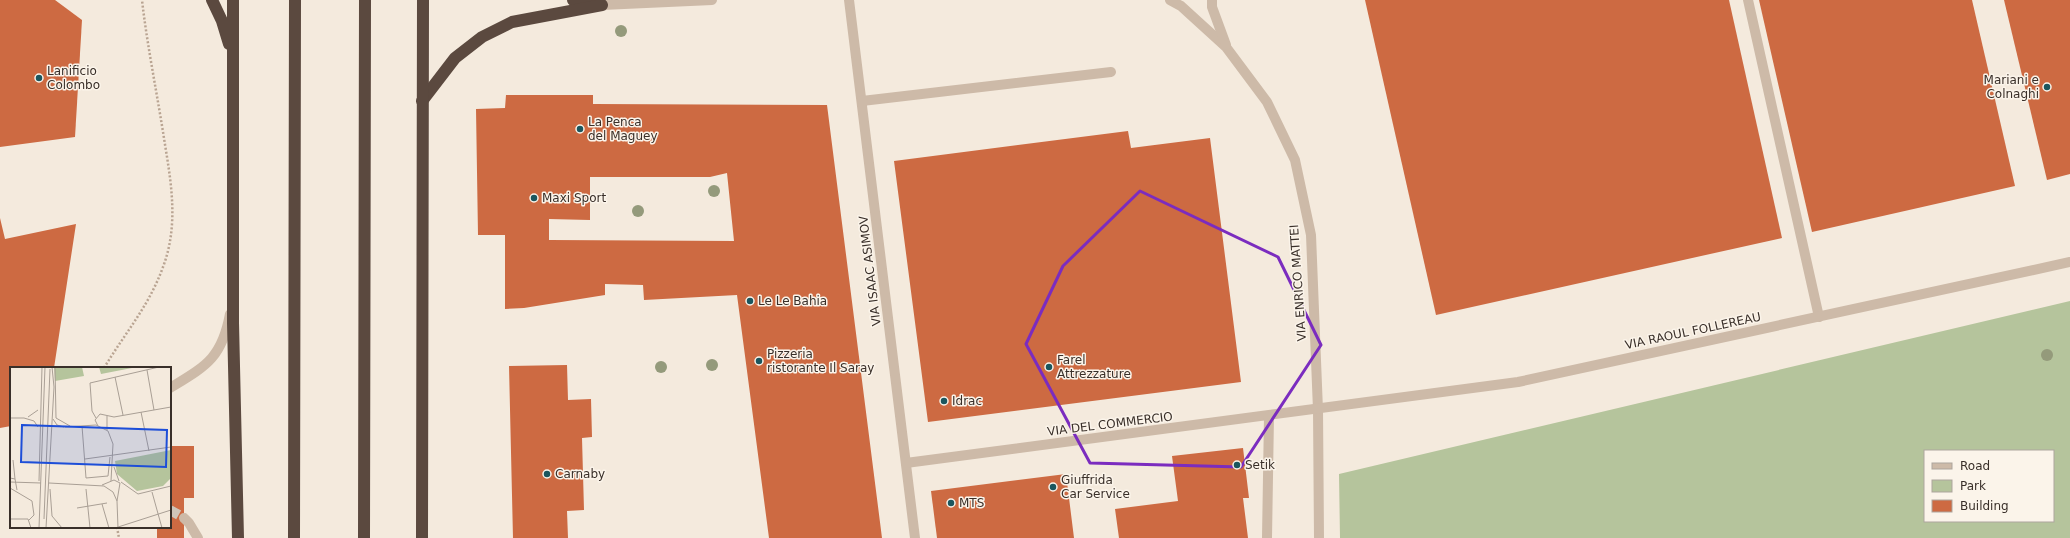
<svg xmlns="http://www.w3.org/2000/svg" width="2070" height="538" font-family="'DejaVu Sans',sans-serif">
<style>
.green{fill:#b5c49c;fill-rule:evenodd}
.building{fill:#cd6a42;fill-rule:evenodd}
.lines{fill:none;stroke-linecap:round;stroke-linejoin:round}
.minor-tunnel{stroke:#cfc5b9;stroke-width:10;stroke-dasharray:10 5;stroke-linecap:butt}
.path{stroke:#b9a492;stroke-width:2.5;stroke-dasharray:2 2;stroke-linecap:butt}
.minor{stroke:#cdbaa8;stroke-width:10}
.highway{stroke:#5b493f;stroke-width:12}
.tree{fill:#949a7b}
.marked{fill:none;stroke:#7b2cbf;stroke-width:3;stroke-linejoin:round}
.poi-dot{fill:#1b565e;stroke:#fbf4ea;stroke-width:1.5}
.labels{text-anchor:middle;dominant-baseline:central;stroke-width:3;stroke-linejoin:round;paint-order:stroke}
.poi-label{font-size:12px;fill:#392f29;stroke:#fbf4ea;text-anchor:start}
.street-label{font-size:12px;fill:#392f29;stroke:#fbf4ea}
.inset-road{fill:none;stroke:#a99f95;stroke-width:1}
.view{fill:#1d4ed8;fill-opacity:0.15;stroke:#1d4ed8;stroke-width:2}
.inset-edge{fill:none;stroke:#392f29;stroke-width:2}
</style>
<rect width="100%" height="100%" fill="#f4eadd"/>
<!-- green -->
<path class="green" d="M2070,301v237h-730l-1,-64zM1925,451h128v70h-128z"/>
<!-- building -->
<g class="building">
<polygon points="0,0 55,0 82,20 75,137 0,147"/>
<polygon points="1365,0 1729,0 1782,238 1436,315"/>
<polygon points="1759,0 1972,0 2015,186 1812,232"/>
<polygon points="2004,0 2070,0 2070,174 2047,180"/>
<path d="M506,95h87v9l234,1 55,433h-113l-32,-243 -93,5 -1,-15 -38,-1v11l-81,13 -19,1v-74h-27l-2,-126 29,-1zM727,173l7,68 -185,-1v-21l41,1v-43h120z"/>
<polygon points="1128,131 1131,148 1210,138 1241,382 928,422 894,161"/>
<polygon points="0,218 5,239 76,224 54,368 11,368 11,426 0,428"/>
<polygon points="567,365 568,400 591,399 592,437 582,438 584,510 567,511 568,538 513,538 509,366"/>
<polygon points="170,446 194,446 194,498 184,498 184,538 157,538 157,527 170,527"/>
<polygon points="1243,448 1249,498 1243,498 1248,538 1119,538 1115,509 1178,501 1172,456"/>
<polygon points="1066,474 1074,538 937,538 931,491"/>
</g>
<g class="lines">
<!-- minor-tunnel -->
<polyline class="minor-tunnel" points="170,510 184,518"/>
<!-- path -->
<g class="path">
<path d="M104,368c21,-35 45,-62 59,-101 17,-45 7,-90 0,-135 -7,-44 -16,-88 -21,-132"/>
<polyline points="117,527 119,538"/>
</g>
<!-- minor -->
<g class="minor">
<polyline points="849,0 915,538"/>
<polyline points="1170,0 1181,6 1226,47 1267,102 1295,160 1311,235 1318,410 1319,538"/>
<polyline points="1212,0 1212,7 1226,45"/>
<polyline points="1748,0 1819,317"/>
<polyline points="602,5 712,0"/>
<polyline points="862,101 1111,72"/>
<path d="M170,388c36,-22 52,-30 60,-74"/>
<polyline points="906,463 1518,382 2070,262"/>
<polyline points="184,518 189,523 198,538"/>
<polyline points="1267,538 1269,416"/>
</g>
<!-- highway -->
<g class="highway">
<polyline points="212,0 222,21 229,44"/>
<polyline points="233,0 233,323 238,538"/>
<polyline points="573,0 595,4"/>
<polyline points="422,101 455,58 482,37 512,22 602,5"/>
<polyline points="294,538 295,0"/>
<polyline points="364,538 365,0"/>
<polyline points="422,538 423,0"/>
</g>
</g>
<!-- trees -->
<g class="tree">
<circle cx="621" cy="31" r="6"/>
<circle cx="714" cy="191" r="6"/>
<circle cx="638" cy="211" r="6"/>
<circle cx="2047" cy="355" r="6"/>
<circle cx="712" cy="365" r="6"/>
<circle cx="661" cy="367" r="6"/>
</g>
<!-- marked area -->
<path class="marked" d="M1140,191l138,66 43,88 -80,122 -151,-4 -64,-119 37,-78z"/>
<!-- markers -->
<g class="poi-dot">
<circle cx="39" cy="78" r="4"/>
<circle cx="2047" cy="87" r="4"/>
<circle cx="580" cy="129" r="4"/>
<circle cx="534" cy="198" r="4"/>
<circle cx="750" cy="301" r="4"/>
<circle cx="759" cy="361" r="4"/>
<circle cx="1049" cy="367" r="4"/>
<circle cx="944" cy="401" r="4"/>
<circle cx="1237" cy="465" r="4"/>
<circle cx="547" cy="474" r="4"/>
<circle cx="1053" cy="487" r="4"/>
<circle cx="951" cy="503" r="4"/>
</g>
<g class="labels">
<!-- poi labels -->
<g class="poi-label">
<text x="47" y="71">Lanificio<tspan x="47" dy="14">Colombo</tspan></text>
<text x="2039" y="80" text-anchor="end">Mariani e<tspan x="2039" dy="14">Colnaghi</tspan></text>
<text x="588" y="122">La Penca<tspan x="588" dy="14">del Maguey</tspan></text>
<text x="542" y="198">Maxi Sport</text>
<text x="758" y="301">Le Le Bahia</text>
<text x="767" y="354">Pizzeria<tspan x="767" dy="14">ristorante Il Saray</tspan></text>
<text x="1057" y="360">Farel<tspan x="1057" dy="14">Attrezzature</tspan></text>
<text x="952" y="401">Idrac</text>
<text x="1245" y="465">Setik</text>
<text x="555" y="474">Carnaby</text>
<text x="1061" y="480">Giuffrida<tspan x="1061" dy="14">Car Service</tspan></text>
<text x="959" y="503">MTS</text>
</g>
<!-- street labels -->
<g class="street-label">
<text transform="translate(870 271) rotate(-97)">VIA ISAAC ASIMOV</text>
<text transform="translate(1298 283) rotate(-94)">VIA ENRICO MATTEI</text>
<text transform="translate(1693 331) rotate(-12)">VIA RAOUL FOLLEREAU</text>
<text transform="translate(1110 424) rotate(-7)">VIA DEL COMMERCIO</text>
</g>
</g>
<!-- overview -->
<g transform="translate(10 367)">
<rect width="161" height="161" fill="#f4eadd"/>
<path d="M44,0h28l2,9 -29,5zM89,0h38l-36,7zM161,83v28l-8,8 -26,5 -20,-17 -2,-13z" fill="#b5c49c"/>
<path class="inset-road" d="M45,0l1,51 14,8M137,3l7,40M105,10l8,38M131,45l8,39M97,49v14M18,50l10,-7M0,51h14M14,51l10,3 4,6M86,51l-4,-7 -2,-28 69,-16M43,52l4,6 7,2M72,59l4,52 22,-2 2,-19M88,59l-3,-6 5,-6 14,3 57,-10M55,60l31,-2 12,6 5,13 -2,37M75,92l86,-12M3,93l2,19M104,100l5,14M0,111l5,1 2,11M29,114l3,-114M0,115l31,1M111,115l17,12 33,-8M39,116l55,3 9,6 4,9M92,118l12,-5 6,3 -3,18 1,27M0,121l22,13 2,14 -5,5M40,122l2,27 10,12M76,122l4,39M142,125l10,36M92,137l7,24M67,141l30,-5M0,152h18l3,9M34,152l6,-150M29,161l6,-161M36,161l8,-141 -2,-20M105,161l56,-18"/>
<path class="view" d="M12,58l145,5 -1,37 -145,-5z"/>
<rect width="161" height="161" class="inset-edge"/>
</g>
<!-- legend -->
<rect x="1924" y="450" width="130" height="72" fill="#fbf4ea" stroke="#ada59d"/>
<rect x="1932" y="463" width="20" height="6" fill="#cdbaa8" stroke="#ada59d"/>
<text x="1960" y="470" font-size="12" fill="#392f29">Road</text>
<rect x="1932" y="480" width="20" height="12" fill="#b5c49c" stroke="#ada59d"/>
<text x="1960" y="490" font-size="12" fill="#392f29">Park</text>
<rect x="1932" y="500" width="20" height="12" fill="#cd6a42" stroke="#ada59d"/>
<text x="1960" y="510" font-size="12" fill="#392f29">Building</text>
</svg>
